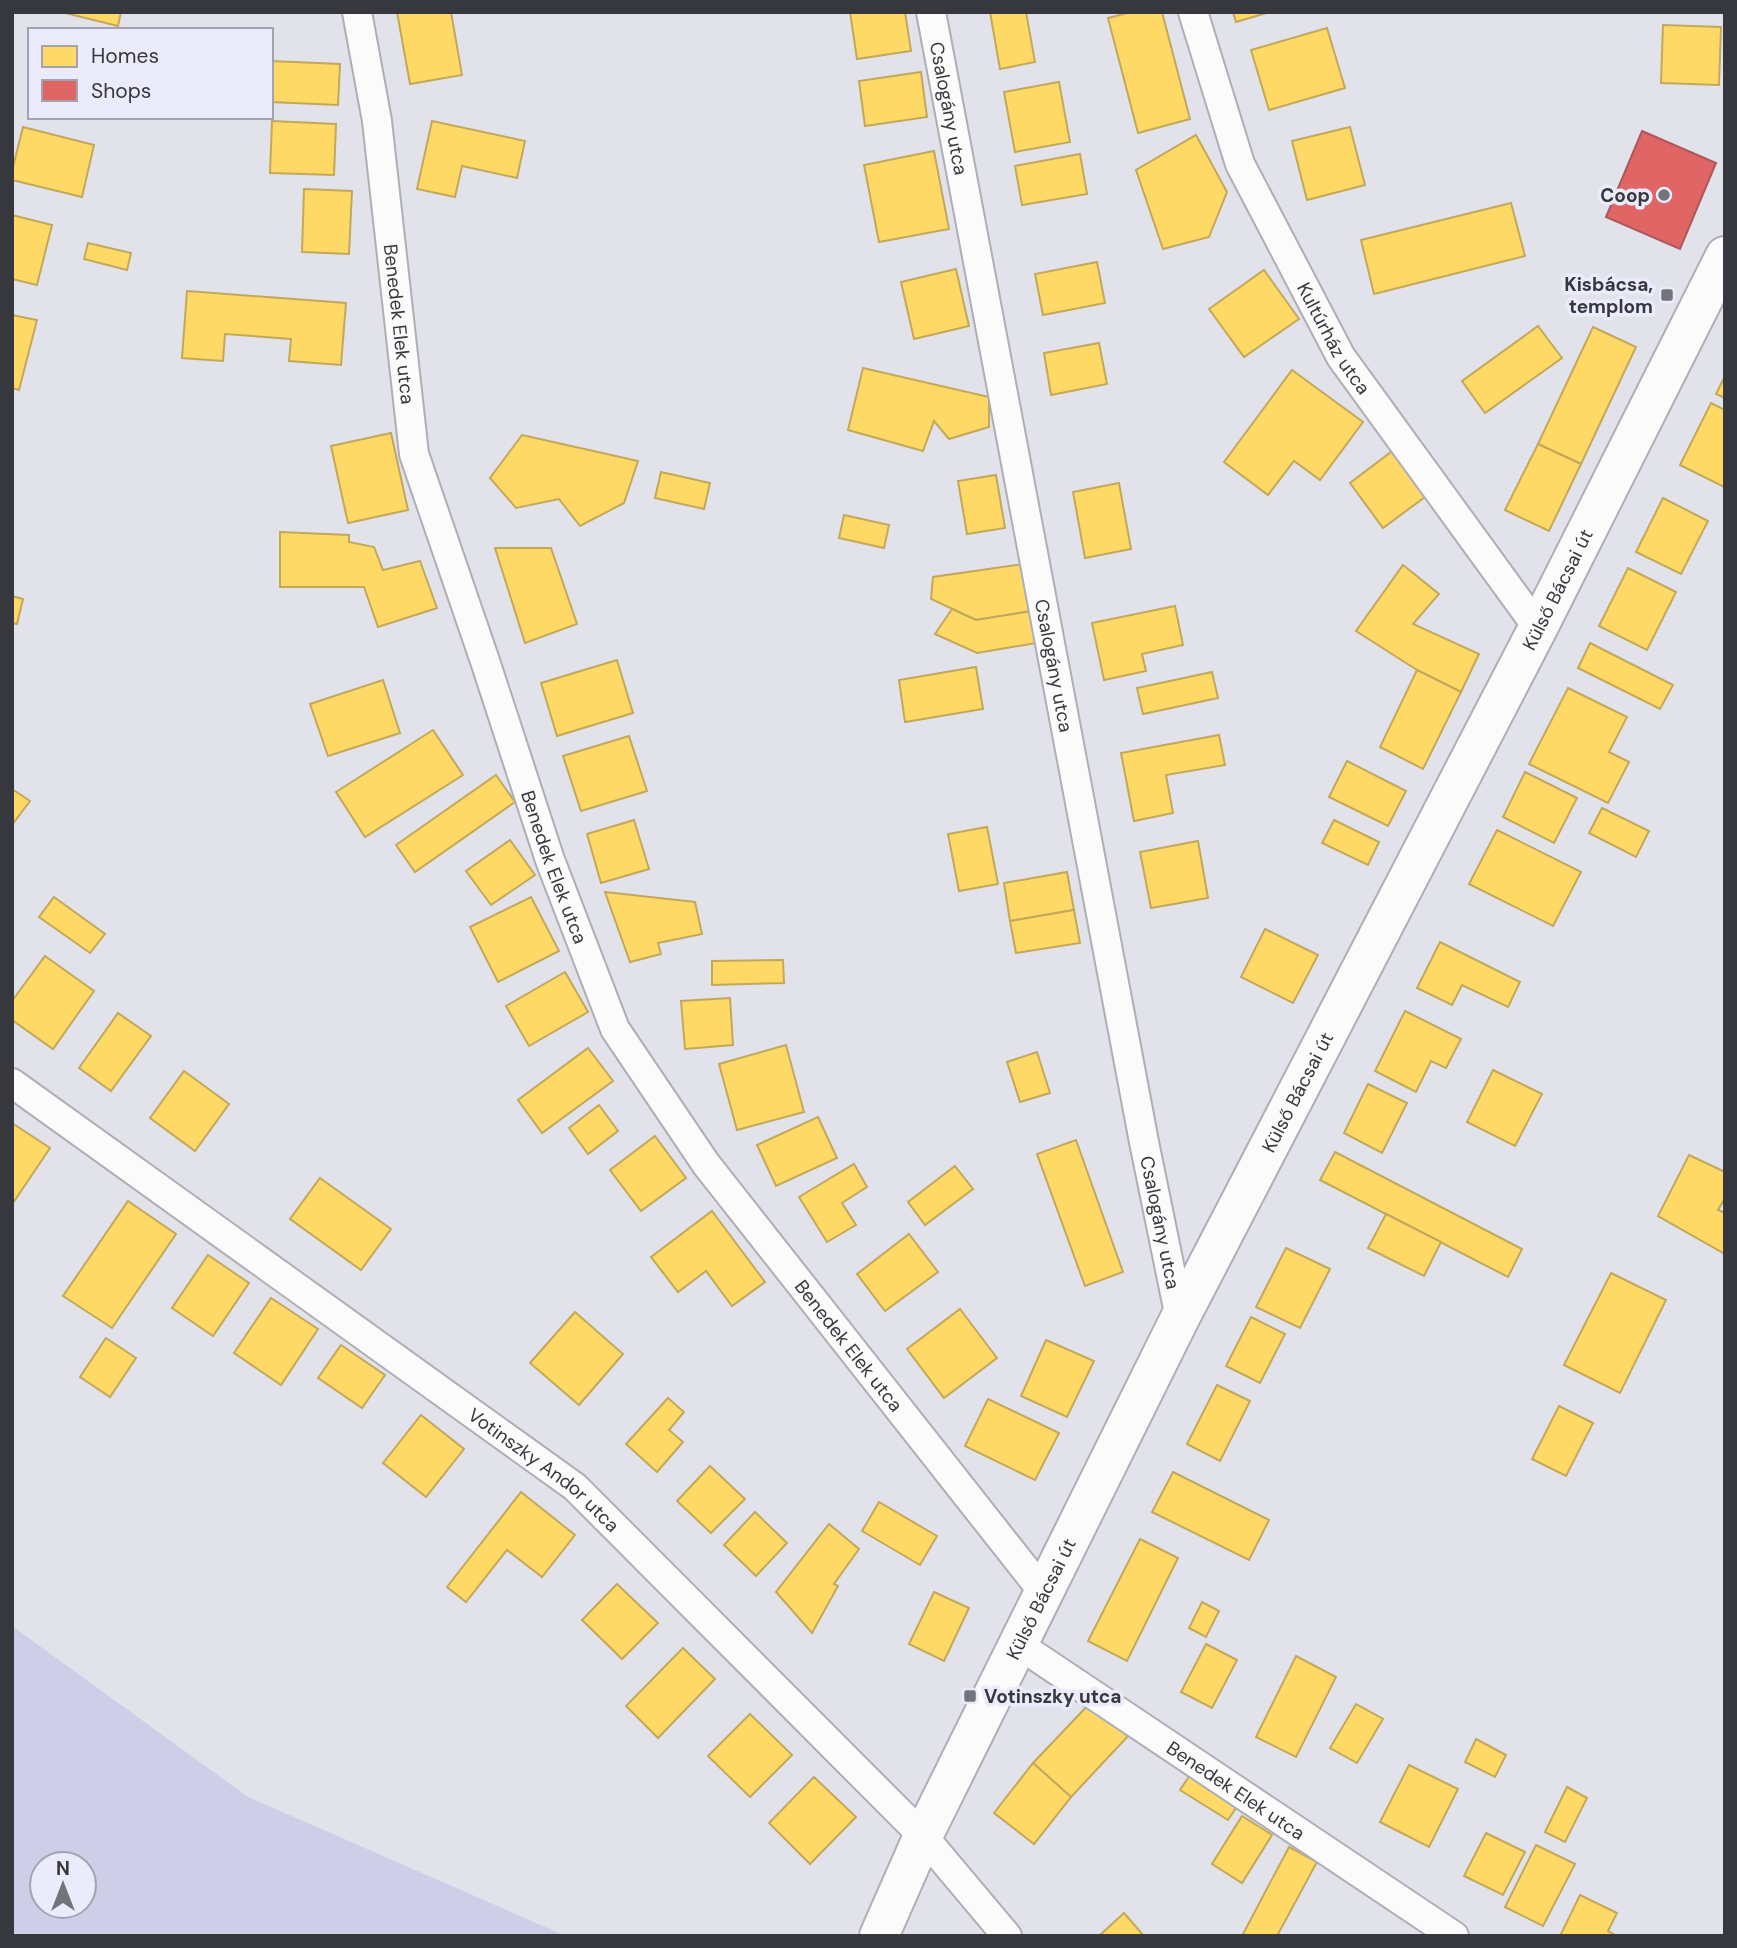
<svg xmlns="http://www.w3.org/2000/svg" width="1737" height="1948" font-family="'DM Sans',sans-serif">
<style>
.green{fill:#cecee9;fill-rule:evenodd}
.homes{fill:#ffd966;stroke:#c3a85a;stroke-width:2}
.shops{fill:#e06666;stroke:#ad585a;stroke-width:2}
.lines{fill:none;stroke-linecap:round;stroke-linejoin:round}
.street-casing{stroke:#aeaeb5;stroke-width:32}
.secondary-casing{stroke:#aeaeb5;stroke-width:42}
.street{stroke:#fbfbfc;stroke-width:28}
.secondary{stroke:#fbfbfc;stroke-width:38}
.poi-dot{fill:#73737b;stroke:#ebebfc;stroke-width:2.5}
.labels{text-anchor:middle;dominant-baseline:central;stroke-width:7;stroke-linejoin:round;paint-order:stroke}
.street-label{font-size:19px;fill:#37373e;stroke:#ebebfc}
.poi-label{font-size:19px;font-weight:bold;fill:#37373e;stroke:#ebebfc;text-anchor:end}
</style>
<rect width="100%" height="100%" fill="#e2e2eb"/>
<!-- green -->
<path class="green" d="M12,1626l236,171 318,139h-554zM42,1864h42v42h-42z"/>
<!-- homes -->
<g class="homes">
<polygon points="61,12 121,12 118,26"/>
<polygon points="397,12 451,12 462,75 410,84"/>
<polygon points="850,12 905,12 911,51 857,59"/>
<polygon points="990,12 1026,12 1035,62 1000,69"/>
<polygon points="1131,12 1162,12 1190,119 1138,133 1108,18"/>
<polygon points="1233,12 1270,12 1236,22"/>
<polygon points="1663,25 1721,27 1719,85 1661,83"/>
<polygon points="1327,28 1345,88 1269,110 1251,50"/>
<polygon points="271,61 340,64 338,105 271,102"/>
<polygon points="921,72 927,117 865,126 859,81"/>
<polygon points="1059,82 1070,142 1015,152 1004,92"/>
<polygon points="272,121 336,124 334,175 270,173"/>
<polygon points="432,121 525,141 517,178 462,166 455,197 417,189"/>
<polygon points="23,127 94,145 82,197 12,180 12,171"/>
<polygon points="1350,127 1365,185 1307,200 1292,141"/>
<polygon points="1196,135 1227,192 1209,237 1163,249 1136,170"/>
<polygon points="934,151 949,229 879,242 864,165"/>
<polygon points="1080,154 1087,194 1022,205 1015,166"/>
<polygon points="304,189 352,191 349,254 302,252"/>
<polygon points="1511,203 1525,256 1374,294 1361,240"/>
<polygon points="12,215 52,225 37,285 12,279"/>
<polygon points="88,243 131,253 127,270 84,259"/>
<polygon points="1097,262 1105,303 1043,315 1035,274"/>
<polygon points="956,269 969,326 914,339 901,282"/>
<polygon points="1264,270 1299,319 1244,357 1209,309"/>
<polygon points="187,291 346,303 341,365 289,361 291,339 225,334 223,361 182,358"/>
<polygon points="12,315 37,320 19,390 12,388"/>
<polygon points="1538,326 1562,358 1485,413 1462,381"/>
<polygon points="1593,327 1636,347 1581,464 1538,444"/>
<polygon points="1099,343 1107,384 1051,395 1044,353"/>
<polygon points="863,368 989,397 989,427 949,439 934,421 923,451 848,430"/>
<polygon points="1292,370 1363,422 1320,480 1294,461 1268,495 1224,462"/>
<polygon points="1725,376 1725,398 1716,394"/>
<polygon points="1711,403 1725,410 1724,487 1680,465"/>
<polygon points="391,433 408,510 348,523 331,446"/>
<polygon points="522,435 638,461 624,503 580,526 559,499 516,508 490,478"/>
<polygon points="1538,444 1581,464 1549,531 1505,510"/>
<polygon points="1395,449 1429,494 1383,528 1350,483"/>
<polygon points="661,472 710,483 704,509 655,498"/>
<polygon points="996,475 1005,528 967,534 958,481"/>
<polygon points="1119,483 1131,549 1085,558 1073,492"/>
<polygon points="1663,498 1708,521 1681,574 1636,552"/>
<polygon points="844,515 889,525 884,548 839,538"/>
<polygon points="280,532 349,535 349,542 374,547 383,570 420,561 437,608 378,627 364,587 280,587"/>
<polygon points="495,548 551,548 577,624 525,643"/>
<polygon points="1024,564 1032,611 976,620 931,599 933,577"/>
<polygon points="1403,565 1439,594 1413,624 1479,654 1461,692 1417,670 1356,631"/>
<polygon points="1628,568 1676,592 1647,650 1599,626"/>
<polygon points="12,596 23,599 17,624 12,623"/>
<polygon points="1175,606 1183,645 1142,654 1146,671 1104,680 1092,623"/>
<polygon points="952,609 976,620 1032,611 1036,643 977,653 935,634"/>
<polygon points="1590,643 1673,685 1660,709 1578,668"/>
<polygon points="617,660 633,713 557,736 541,683"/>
<polygon points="976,667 983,709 905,722 899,680"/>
<polygon points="1417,670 1461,692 1423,769 1380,747"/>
<polygon points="1212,672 1218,698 1143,714 1137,688"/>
<polygon points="383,680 400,733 328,756 310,704"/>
<polygon points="1568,688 1627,717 1609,752 1629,762 1608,803 1529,764"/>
<polygon points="433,730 463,775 365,837 336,792"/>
<polygon points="1219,735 1225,765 1166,775 1173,813 1134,821 1121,753"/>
<polygon points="629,736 647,791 581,811 563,756"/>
<polygon points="1347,761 1406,791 1388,826 1329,797"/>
<polygon points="1525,772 1577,798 1554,843 1503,817"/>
<polygon points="496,775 515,802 415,872 396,845"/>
<polygon points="12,789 30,801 12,825"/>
<polygon points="1602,808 1649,831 1636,857 1589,833"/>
<polygon points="634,820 649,869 601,883 587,834"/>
<polygon points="1334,820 1379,842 1368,865 1322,843"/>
<polygon points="987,827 998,884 959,891 948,834"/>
<polygon points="1497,830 1581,872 1553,926 1469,884"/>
<polygon points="510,840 535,875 491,905 466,871"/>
<polygon points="1198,841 1208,898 1151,908 1140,852"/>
<polygon points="1067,872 1074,910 1010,921 1004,883"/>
<polygon points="605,892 695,902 702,934 658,943 661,954 630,962"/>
<polygon points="54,897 105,934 90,953 39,917"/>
<polygon points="531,897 559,951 498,982 470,927"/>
<polygon points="1074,910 1080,943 1016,953 1010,921"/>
<polygon points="1265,929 1318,955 1293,1003 1241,977"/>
<polygon points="1440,942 1520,982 1508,1007 1462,985 1452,1005 1417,988"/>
<polygon points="45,956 94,991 53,1049 12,1020 12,1001"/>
<polygon points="783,960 784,983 712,985 712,961"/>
<polygon points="565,972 588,1012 529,1046 506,1006"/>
<polygon points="730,998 733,1045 685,1049 681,1001"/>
<polygon points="1405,1011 1461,1039 1446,1068 1431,1061 1416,1092 1375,1071"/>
<polygon points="118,1013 151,1036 111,1091 79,1068"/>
<polygon points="786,1045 804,1112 737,1130 719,1064"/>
<polygon points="588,1048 613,1081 542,1133 518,1100"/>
<polygon points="1037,1052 1050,1093 1020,1102 1007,1062"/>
<polygon points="1493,1070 1542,1094 1515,1146 1467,1122"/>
<polygon points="184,1071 229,1104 195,1151 150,1118"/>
<polygon points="1368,1084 1407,1103 1382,1153 1344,1133"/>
<polygon points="599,1105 618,1131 588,1154 569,1128"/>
<polygon points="818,1117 837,1158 776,1186 757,1145"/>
<polygon points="12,1123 50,1148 13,1203 12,1203"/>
<polygon points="655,1136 686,1178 641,1211 610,1170"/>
<polygon points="1076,1140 1123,1272 1085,1286 1037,1154"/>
<polygon points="1335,1152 1522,1249 1508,1277 1320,1180"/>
<polygon points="1689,1155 1725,1172 1725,1198 1718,1210 1725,1213 1725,1254 1658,1216"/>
<polygon points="854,1164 867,1187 842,1203 856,1225 827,1242 799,1197"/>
<polygon points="955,1166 973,1189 925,1225 908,1202"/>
<polygon points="320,1178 391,1229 361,1270 290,1219"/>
<polygon points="128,1201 176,1234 112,1328 63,1296"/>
<polygon points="712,1211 765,1282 732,1306 706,1271 678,1292 651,1257"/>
<polygon points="1386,1214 1441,1242 1424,1276 1368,1248"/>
<polygon points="909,1234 938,1272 885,1311 857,1274"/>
<polygon points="1286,1248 1330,1269 1300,1328 1256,1307"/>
<polygon points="208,1255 249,1283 213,1336 172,1308"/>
<polygon points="1611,1273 1666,1300 1620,1393 1564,1365"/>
<polygon points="271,1298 318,1329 281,1385 234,1353"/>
<polygon points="960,1309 997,1358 944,1398 907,1349"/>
<polygon points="575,1312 623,1354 579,1405 530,1363"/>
<polygon points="1251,1317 1285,1334 1260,1383 1226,1366"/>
<polygon points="106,1338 136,1358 110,1397 80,1377"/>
<polygon points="1046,1340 1094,1361 1067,1417 1021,1396"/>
<polygon points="341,1345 385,1375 362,1408 318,1378"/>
<polygon points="1217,1385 1250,1401 1220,1461 1187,1444"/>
<polygon points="668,1398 684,1412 669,1430 683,1442 657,1472 626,1444"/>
<polygon points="988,1399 1059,1433 1035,1480 965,1446"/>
<polygon points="1559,1406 1593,1423 1566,1476 1532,1459"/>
<polygon points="421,1415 464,1449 426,1497 383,1463"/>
<polygon points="710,1466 745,1499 711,1533 677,1501"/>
<polygon points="1173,1472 1269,1520 1249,1560 1152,1512"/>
<polygon points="521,1492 575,1535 542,1577 507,1550 466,1602 447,1587"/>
<polygon points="879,1502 937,1536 920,1565 862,1531"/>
<polygon points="755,1512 787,1543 756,1576 724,1545"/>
<polygon points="829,1524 859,1549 834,1584 838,1586 812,1633 776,1592"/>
<polygon points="1140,1539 1178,1558 1127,1661 1088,1641"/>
<polygon points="617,1584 658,1623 622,1659 582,1620"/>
<polygon points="934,1592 969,1608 944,1661 909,1644"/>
<polygon points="1202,1602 1219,1611 1206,1637 1189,1628"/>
<polygon points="1206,1644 1237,1660 1212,1708 1181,1692"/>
<polygon points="683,1648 715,1679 658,1738 626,1706"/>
<polygon points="1296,1656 1336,1677 1296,1757 1256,1737"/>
<polygon points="1093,1700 1129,1735 1071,1797 1033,1763"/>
<polygon points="1356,1704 1383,1719 1357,1763 1330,1748"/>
<polygon points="750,1714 792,1755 750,1797 708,1756"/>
<polygon points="1476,1739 1506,1755 1495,1777 1465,1762"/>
<polygon points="1033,1763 1071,1797 1034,1844 994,1813"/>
<polygon points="1198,1763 1246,1793 1228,1820 1180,1790"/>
<polygon points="1409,1765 1458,1789 1429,1847 1380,1822"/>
<polygon points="814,1777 856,1817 810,1864 769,1823"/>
<polygon points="1567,1787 1587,1798 1565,1842 1545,1832"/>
<polygon points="1242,1816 1272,1835 1242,1883 1212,1864"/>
<polygon points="1486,1833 1525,1852 1503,1895 1464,1876"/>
<polygon points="1536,1845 1575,1864 1543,1926 1505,1907"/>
<polygon points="1289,1847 1317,1862 1277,1936 1242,1936"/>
<polygon points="1580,1895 1617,1913 1608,1931 1617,1936 1560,1936"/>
<polygon points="1124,1913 1144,1936 1099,1936"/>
</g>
<!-- shops -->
<polygon class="shops" points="1642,131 1716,163 1680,249 1606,217"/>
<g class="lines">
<!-- street casing -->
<g class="street-casing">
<g id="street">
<path id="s1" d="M357,12l20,109 37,333 71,207 65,199 65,169 91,135 338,429"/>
<path id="s2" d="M931,12l213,1130 36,176"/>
<path id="s3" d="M1193,12l47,152 101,193 197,271"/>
<path id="s4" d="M12,1083l563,404 348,349 84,100"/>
<path id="s5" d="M1019,1645l435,291"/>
</g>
</g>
<!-- secondary casing -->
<g class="secondary-casing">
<g id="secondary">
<path id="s6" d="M879,1936l44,-100 257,-518 358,-690 187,-372"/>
</g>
</g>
<!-- street -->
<use href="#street" class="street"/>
<!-- secondary -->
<use href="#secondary" class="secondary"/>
</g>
<!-- markers -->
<g class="poi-dot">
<circle cx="1664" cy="195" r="7"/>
<rect x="1660" y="288" width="14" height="14" rx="3.5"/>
<rect x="963" y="1689" width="14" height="14" rx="3.5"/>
</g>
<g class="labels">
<!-- street labels -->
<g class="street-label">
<text stroke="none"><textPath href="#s2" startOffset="98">Csalogány utca</textPath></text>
<text stroke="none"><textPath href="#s1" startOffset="315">Benedek Elek utca</textPath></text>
<text stroke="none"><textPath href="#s3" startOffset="357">Kultúrház utca</textPath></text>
<text stroke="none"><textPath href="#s6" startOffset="1508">Külső Bácsai út</textPath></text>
<text stroke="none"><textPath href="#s2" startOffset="665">Csalogány utca</textPath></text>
<text stroke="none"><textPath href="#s1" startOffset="882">Benedek Elek utca</textPath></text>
<text stroke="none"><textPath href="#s6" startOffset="942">Külső Bácsai út</textPath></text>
<text stroke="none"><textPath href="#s2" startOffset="1232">Csalogány utca</textPath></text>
<text stroke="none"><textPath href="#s1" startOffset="1449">Benedek Elek utca</textPath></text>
<text stroke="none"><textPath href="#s4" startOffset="658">Votinszky Andor utca</textPath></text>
<text stroke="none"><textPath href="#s6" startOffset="374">Külső Bácsai út</textPath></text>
<text stroke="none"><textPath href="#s5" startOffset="261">Benedek Elek utca</textPath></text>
</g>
<!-- poi labels -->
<g class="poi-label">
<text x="1650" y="195">Coop</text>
<text x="1653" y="284">Kisbácsa,<tspan x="1653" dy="22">templom</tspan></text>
<text x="984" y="1696" text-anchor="start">Votinszky utca</text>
</g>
</g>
<!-- border -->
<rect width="1737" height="1948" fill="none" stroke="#37373e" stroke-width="28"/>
<!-- legend -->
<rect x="28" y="28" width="245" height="91" fill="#ebebfc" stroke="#a3a3b0" stroke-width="2"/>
<rect x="42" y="46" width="35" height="21" fill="#ffd966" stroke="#a3a3b0" stroke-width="2"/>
<text x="91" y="63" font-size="21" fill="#37373e">Homes</text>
<rect x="42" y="80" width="35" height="21" fill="#e06666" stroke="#a3a3b0" stroke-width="2"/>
<text x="91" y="98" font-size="21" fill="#37373e">Shops</text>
<!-- north arrow -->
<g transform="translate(63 1885)"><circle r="33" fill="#ebebfc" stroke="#a3a3b0" stroke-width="2"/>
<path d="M0-5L12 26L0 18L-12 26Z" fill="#73737b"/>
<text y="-10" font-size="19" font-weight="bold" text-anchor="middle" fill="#37373e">N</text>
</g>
</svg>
